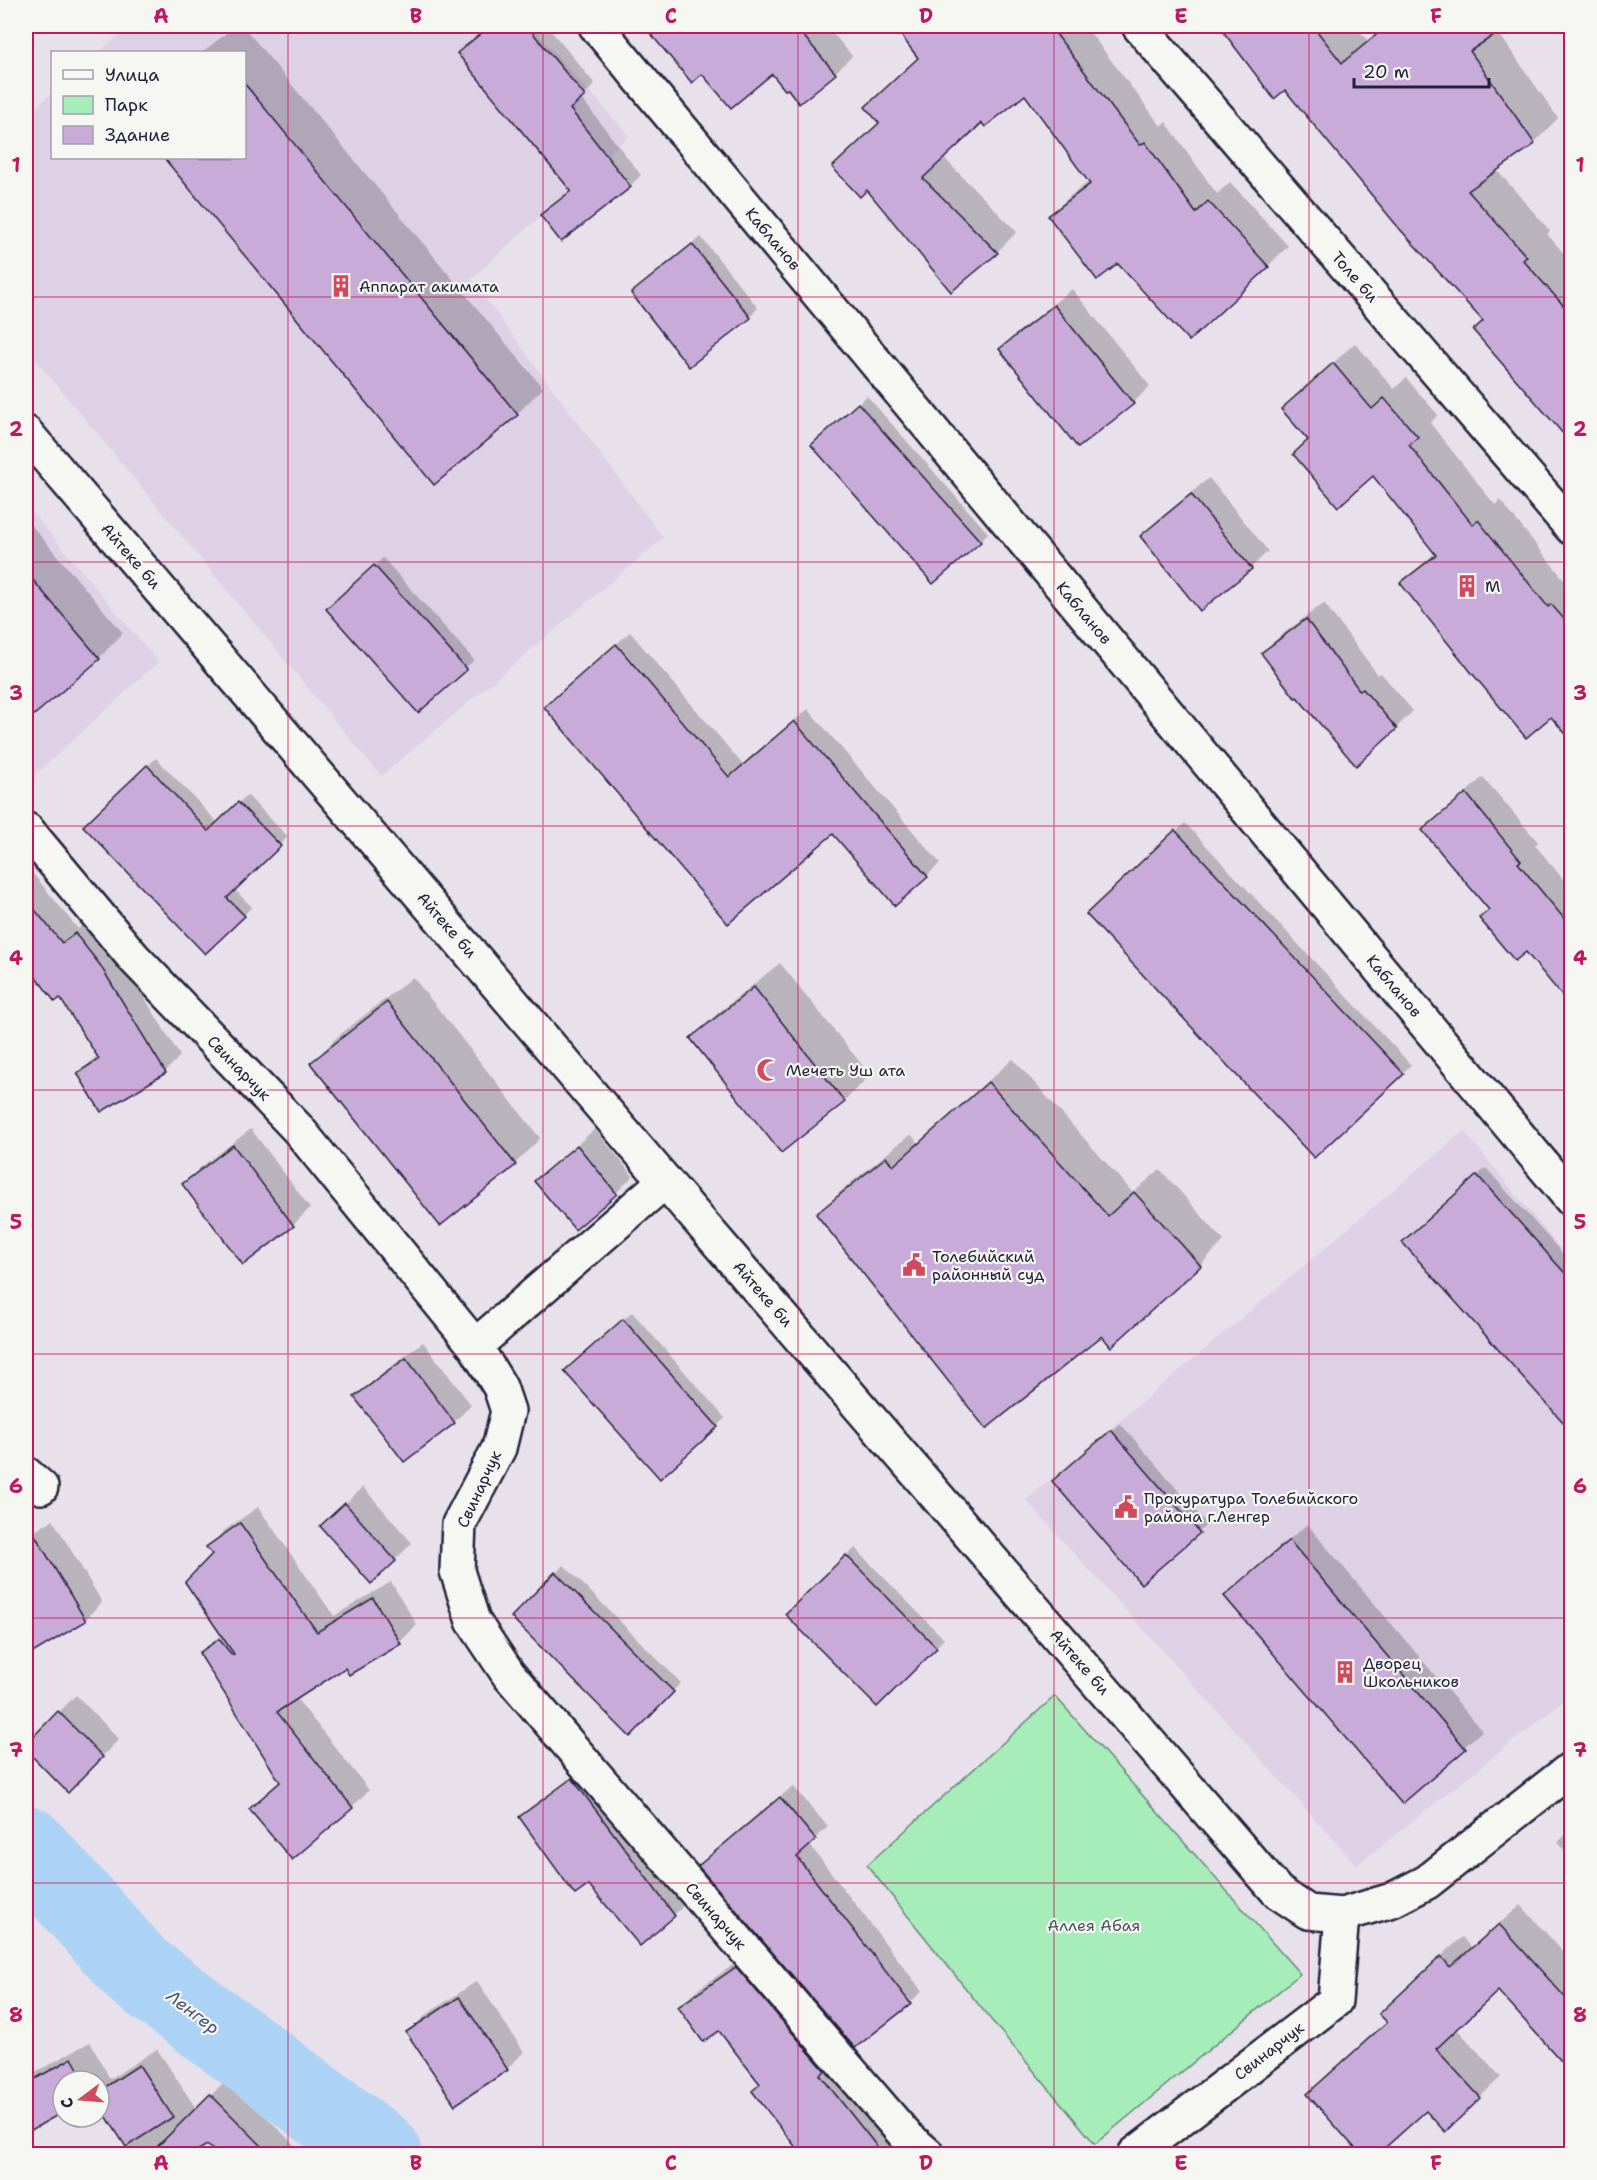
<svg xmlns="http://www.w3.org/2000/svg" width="1597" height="2180" font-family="'Shantell Sans',sans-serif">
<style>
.built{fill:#ded0e5}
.green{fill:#a6edb9;stroke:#64887a;stroke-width:1.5}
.shadow{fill:#0003}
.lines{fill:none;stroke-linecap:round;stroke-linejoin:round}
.river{stroke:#acd3f6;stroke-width:81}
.building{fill:#c8abd8;stroke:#22223b;stroke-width:1.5}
.minor-casing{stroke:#22223b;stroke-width:38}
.secondary-casing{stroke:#22223b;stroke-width:38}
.minor{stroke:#f6f6f2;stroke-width:33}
.secondary{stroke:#f6f6f2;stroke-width:33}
.grid{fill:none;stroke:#c2185b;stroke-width:1.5;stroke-opacity:0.55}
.labels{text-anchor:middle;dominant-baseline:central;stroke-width:4.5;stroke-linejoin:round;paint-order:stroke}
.street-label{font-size:16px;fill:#22223b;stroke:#f6f6f2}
.poi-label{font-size:16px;fill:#22223b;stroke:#f6f6f2;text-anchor:start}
.park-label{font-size:16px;fill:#43555a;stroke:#f6f6f2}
.water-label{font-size:18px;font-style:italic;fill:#4b5773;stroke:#f6f6f2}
.neatline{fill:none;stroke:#c2185b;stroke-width:2}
.grid-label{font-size:20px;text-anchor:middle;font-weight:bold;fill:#c2185b}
</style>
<rect width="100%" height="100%" fill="#e8e0ea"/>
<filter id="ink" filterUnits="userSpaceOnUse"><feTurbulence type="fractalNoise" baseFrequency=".0167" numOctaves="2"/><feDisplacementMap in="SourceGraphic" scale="12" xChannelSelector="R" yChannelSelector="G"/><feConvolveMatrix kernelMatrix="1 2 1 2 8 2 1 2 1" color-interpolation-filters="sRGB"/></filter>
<g filter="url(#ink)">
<!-- built -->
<g class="built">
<polygon points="131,26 531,26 629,136 471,279 663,538 381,776 26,348 26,116 52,93 52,158 244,158 244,52 99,52"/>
<polygon points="26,505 158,662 26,783"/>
<polygon points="1464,1131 1571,1262 1571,1695 1357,1865 1026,1500"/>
</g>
<!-- green -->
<polygon class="green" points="1055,1696 1300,1974 1095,2144 987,2015 867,1865"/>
<!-- shadow -->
<g class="shadow">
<polygon points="235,26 243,26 543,388 517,414 434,483 166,158 244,158 244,52 203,52"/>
<polygon points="490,26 547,26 595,84 581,98 641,175 630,186 542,215 571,189 459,53"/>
<polygon points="646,26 827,26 852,56 835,73 788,87 772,72 703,72 692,81"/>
<polygon points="896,26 1085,26 1161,126 1166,122 1217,194 1230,182 1288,246 1268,266 1119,262 1050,216 1070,196 1090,181 1025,93 982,121 943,157 1017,232 997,252 951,290 881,122 919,58"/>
<polygon points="1221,26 1356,26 1367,40 1385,26 1497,26 1495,28 1558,118 1534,143 1496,169 1550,231 1547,234 1572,263 1572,442 1484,320 1286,88 1274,97"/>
<polygon points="1572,36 1572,47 1567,41"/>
<polygon points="701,237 758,308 750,317 642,285"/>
<polygon points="1072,289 1150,386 1133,403 1001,349 1018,332"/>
<polygon points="1355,343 1394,389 1406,378 1438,415 1430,423 1495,505 1500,500 1570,587 1572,586 1572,738 1551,715 1402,583 1436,552 1374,474 1309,439 1283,409"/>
<polygon points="867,396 988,533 980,541 821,437"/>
<polygon points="1209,478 1268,551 1251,568 1142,536 1159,519"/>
<polygon points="26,519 123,633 99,658 38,709 26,693"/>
<polygon points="383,558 474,660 419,711 336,601"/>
<polygon points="1324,603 1378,675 1381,673 1413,711 1396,728 1263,653 1280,636"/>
<polygon points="630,632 743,765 808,709 940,863 927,876 833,832 546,707"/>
<polygon points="156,758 218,823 247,795 288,837 234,889 252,907 205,952 85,826"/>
<polygon points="1483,777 1538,842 1535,845 1572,890 1572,1005 1424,830"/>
<polygon points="1185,823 1411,1065 1402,1073 1096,906"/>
<polygon points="26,865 78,929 91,919 115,949 180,1056 165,1072 79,1073 98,1055 61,995 55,1000 26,962"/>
<polygon points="780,963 870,1075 844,1101 782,1151 692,1038 718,1013"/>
<polygon points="413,977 540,1138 515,1164 312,1063 337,1037"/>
<polygon points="1013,1059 1133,1193 1160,1169 1224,1241 1200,1265 1102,1334 818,1214 842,1190 911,1134 918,1143"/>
<polygon points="251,1129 310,1208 293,1225 184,1185 201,1167"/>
<polygon points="595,1129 633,1176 616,1193 536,1181"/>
<polygon points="1486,1168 1572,1264 1572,1430 1412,1234"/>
<polygon points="632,1312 725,1418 717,1426 575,1363"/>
<polygon points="423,1342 471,1405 454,1422 356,1397 374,1380"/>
<polygon points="1120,1423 1207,1524 1199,1532 1062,1472"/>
<polygon points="363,1487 412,1543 395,1560 322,1526"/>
<polygon points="258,1507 334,1616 391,1582 417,1625 400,1642 350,1673 346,1666 296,1698 369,1790 352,1807 251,1809 281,1781 201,1654 222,1633 214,1555 208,1547 225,1530"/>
<polygon points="53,1520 102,1602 85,1620 31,1652 26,1643 26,1536"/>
<polygon points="1307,1524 1482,1731 1402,1802 1226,1596"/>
<polygon points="855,1548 944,1639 877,1705 787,1614"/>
<polygon points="564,1565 681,1683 630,1734 513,1617"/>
<polygon points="76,1695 119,1739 68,1791 26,1746"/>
<polygon points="579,1775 687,1902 674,1915 589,1883 521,1818 533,1805 533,1809"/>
<polygon points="793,1786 828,1827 809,1844 922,1991 910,2003 712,1854"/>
<polygon points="1572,1829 1572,1860 1558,1842"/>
<polygon points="1521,1905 1572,1962 1572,2016 1499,1988 1456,2028 1501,2077 1445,2130 1426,2109 1375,2154 1362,2154 1309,2094 1388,2021 1402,1993 1462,1937 1472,1947"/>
<polygon points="753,1951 923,2154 802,2154 754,2091 762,2084 719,2029 680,2007 697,1990"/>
<polygon points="477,1981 524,2052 507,2069 408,2032 426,2015"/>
<polygon points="90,2042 110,2079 157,2049 197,2110 228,2078 300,2151 296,2154 219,2154 207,2143 189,2154 133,2154 99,2102 99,2081 63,2081 63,2110 34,2126 26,2110 26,2080 32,2074"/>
</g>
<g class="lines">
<!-- river -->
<polyline class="river" points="26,1846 138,1971 377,2149 382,2154"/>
</g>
<!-- building -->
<g class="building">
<polygon points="490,26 527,26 585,96 570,109 631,187 561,242 540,215 571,191 457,53"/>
<polygon points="644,26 795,26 836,74 799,104 788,89 785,90 772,74 731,108 702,74 692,83"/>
<polygon points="894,26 1050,26 1140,145 1145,142 1196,213 1208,201 1269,267 1189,341 1118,264 1097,280 1048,216 1090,184 1025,95 985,127 982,123 923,178 998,253 951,292 867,190 860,197 832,167 879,123 865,107 918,58"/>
<polygon points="1219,26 1313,26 1342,63 1387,26 1508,26 1470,51 1535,144 1468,191 1527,257 1523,260 1572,315 1572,444 1473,330 1483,321 1398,227 1285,90 1274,99"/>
<polygon points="244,83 518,415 434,485 164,158 244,158"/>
<polygon points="692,244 751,318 689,367 631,293"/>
<polygon points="1054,305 1134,404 1078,448 999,349"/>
<polygon points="1333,363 1372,409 1384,398 1418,437 1409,445 1473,525 1478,520 1548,607 1551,604 1572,628 1572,741 1551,717 1526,738 1471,672 1400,583 1436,555 1373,476 1338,507 1293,454 1308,440 1281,409"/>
<polygon points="858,403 981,542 933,584 811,445"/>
<polygon points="1191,494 1252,569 1200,611 1140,536"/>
<polygon points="374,565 467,670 418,713 326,609"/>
<polygon points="26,572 100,659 26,722"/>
<polygon points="1306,619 1360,691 1363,689 1397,729 1356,766 1297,697 1295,698 1261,653"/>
<polygon points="616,644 729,777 794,721 928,877 895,906 833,834 728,924 544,707"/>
<polygon points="147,765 208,831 238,802 281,846 227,898 245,916 205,954 83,826"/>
<polygon points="1466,793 1521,861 1518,863 1572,928 1572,1008 1526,952 1515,961 1479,918 1489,910 1422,830"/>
<polygon points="1175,830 1404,1074 1314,1158 1086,914"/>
<polygon points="26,899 62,943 75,933 100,965 166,1073 101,1112 77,1073 99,1059 60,998 55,1002 26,964"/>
<polygon points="754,987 845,1102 781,1153 690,1038"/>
<polygon points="387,1002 516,1165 440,1226 310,1063"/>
<polygon points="988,1082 1108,1216 1134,1192 1201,1266 1111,1347 1102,1336 986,1429 816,1214 886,1157 893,1166"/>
<polygon points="233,1145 294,1226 243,1265 182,1184"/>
<polygon points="577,1145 617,1194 575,1230 534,1181"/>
<polygon points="1477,1175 1572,1281 1572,1432 1402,1242"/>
<polygon points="623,1319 718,1427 660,1479 564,1371"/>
<polygon points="406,1358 455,1423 404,1462 354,1397"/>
<polygon points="1111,1430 1200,1533 1141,1584 1052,1481"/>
<polygon points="345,1503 396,1561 371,1584 320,1526"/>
<polygon points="26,1520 86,1621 26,1657"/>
<polygon points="240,1523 317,1632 373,1598 401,1644 349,1675 345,1668 277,1712 353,1808 292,1860 249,1809 280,1782 199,1653 219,1639 232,1655 234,1654 185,1582 212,1554 206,1547"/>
<polygon points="1289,1540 1466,1749 1402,1804 1224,1596"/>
<polygon points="846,1555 937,1648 877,1707 785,1614"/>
<polygon points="555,1572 674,1692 630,1737 511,1617"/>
<polygon points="58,1711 103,1757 68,1793 26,1750 26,1744"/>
<polygon points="572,1778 675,1916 640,1946 589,1885 575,1895 519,1817"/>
<polygon points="780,1797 816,1840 797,1857 911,2004 855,2048 698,1866"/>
<polygon points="1499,1924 1572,2005 1572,2073 1498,1991 1436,2049 1481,2098 1445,2132 1426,2111 1378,2154 1360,2154 1307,2094 1387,2022 1379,2014 1441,1956 1450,1967"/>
<polygon points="736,1967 825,2071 820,2075 883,2154 801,2154 752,2091 760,2084 719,2031 703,2042 678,2007"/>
<polygon points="459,1997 508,2070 455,2105 406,2032"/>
<polygon points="72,2058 85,2081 63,2081 63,2112 26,2133 26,2084"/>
<polygon points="139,2065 173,2117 126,2147 99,2105 99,2091"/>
<polygon points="210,2094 270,2154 217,2154 207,2145 192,2154 150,2154"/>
</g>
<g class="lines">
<!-- minor casing -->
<g class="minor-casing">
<g id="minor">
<polyline points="596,26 1572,1200"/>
<polyline points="26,433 665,1181 1278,1892 1308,1912 1342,1915 1392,1900 1427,1882 1572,1768"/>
<polyline points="27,830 134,958 298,1129 475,1346 500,1387 508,1411 499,1448 459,1524 457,1571 473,1621 509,1675 906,2136 927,2154"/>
<polyline points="475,1346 665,1181"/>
<polyline points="26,1474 41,1487"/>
<polyline points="1135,2154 1335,2001 1342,1915"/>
</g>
</g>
<!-- secondary casing -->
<g class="secondary-casing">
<polyline id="secondary" points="1139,26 1572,528"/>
</g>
<!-- minor -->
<use href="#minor" class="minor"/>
<!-- secondary -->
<use href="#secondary" class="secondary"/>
</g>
</g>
<!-- grid -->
<path class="grid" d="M288,26v2128M543,26v2128M798,26v2128M1054,26v2128M1309,26v2128M26,297h1546M26,562h1546M26,826h1546M26,1090h1546M26,1354h1546M26,1618h1546M26,1883h1546"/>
<!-- icons -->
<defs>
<g id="building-bare" transform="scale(1.8)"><path d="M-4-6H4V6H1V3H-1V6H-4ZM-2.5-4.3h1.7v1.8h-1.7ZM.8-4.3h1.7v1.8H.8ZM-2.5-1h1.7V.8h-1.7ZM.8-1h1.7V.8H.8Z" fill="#d1495b" stroke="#f6f6f2" stroke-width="2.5" paint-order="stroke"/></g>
<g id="mosque-bare" transform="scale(1.8)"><path d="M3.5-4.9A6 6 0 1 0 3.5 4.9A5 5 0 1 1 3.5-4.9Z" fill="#d1495b" stroke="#f6f6f2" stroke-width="2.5" paint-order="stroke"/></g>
<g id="civic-bare" transform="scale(1.8)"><path d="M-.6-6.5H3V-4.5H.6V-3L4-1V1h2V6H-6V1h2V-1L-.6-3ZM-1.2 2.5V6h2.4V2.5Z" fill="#d1495b" stroke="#f6f6f2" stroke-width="2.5" paint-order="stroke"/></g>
</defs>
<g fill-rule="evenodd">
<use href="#building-bare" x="341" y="286"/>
<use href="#building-bare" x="1467" y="586"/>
<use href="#mosque-bare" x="768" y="1070"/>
<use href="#civic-bare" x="914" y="1265"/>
<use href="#civic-bare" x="1126" y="1507"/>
<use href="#building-bare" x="1345" y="1672"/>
</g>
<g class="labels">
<!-- street labels -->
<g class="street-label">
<text transform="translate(773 239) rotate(50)">Кабланов</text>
<text transform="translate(1355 277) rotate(49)">Толе би</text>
<text transform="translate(131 556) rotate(49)">Айтеке би</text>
<text transform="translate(1084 613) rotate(50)">Кабланов</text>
<text transform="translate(447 925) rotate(49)">Айтеке би</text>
<text transform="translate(1394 986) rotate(50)">Кабланов</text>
<text transform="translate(239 1068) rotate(46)">Свинарчук</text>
<text transform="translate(763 1294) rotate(49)">Айтеке би</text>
<text transform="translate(479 1489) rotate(-65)">Свинарчук</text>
<text transform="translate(1080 1662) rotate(49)">Айтеке би</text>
<text transform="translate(716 1916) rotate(49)">Свинарчук</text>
<text transform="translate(1269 2051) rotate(-38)">Свинарчук</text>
</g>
<!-- poi labels -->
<g class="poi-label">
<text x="359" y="286">Аппарат акимата</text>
<text x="1485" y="586">M</text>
<text x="786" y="1070">Мечеть Уш ата</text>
<text x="932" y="1256">Толебийский<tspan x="932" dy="18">районный суд</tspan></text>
<text x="1144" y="1498">Прокуратура Толебийского<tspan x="1144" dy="18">района г.Ленгер</tspan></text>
<text x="1363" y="1663">Дворец<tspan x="1363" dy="18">Школьников</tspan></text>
</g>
<!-- park labels -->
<g class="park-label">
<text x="1094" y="1925">Аллея Абая</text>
</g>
<!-- water labels -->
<g class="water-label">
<text transform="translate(193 2012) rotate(37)">Ленгер</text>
</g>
</g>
<!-- margin -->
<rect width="1597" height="2180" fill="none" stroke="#f6f6f2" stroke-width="66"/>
<!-- legend -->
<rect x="51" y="51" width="195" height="108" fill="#f6f6f2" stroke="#a1a1a9" stroke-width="1.5"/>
<rect x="63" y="70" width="30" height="9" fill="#f6f6f2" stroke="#a1a1a9" stroke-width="1.5"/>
<text x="105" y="81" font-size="18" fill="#22223b">Улица</text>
<rect x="63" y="96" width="30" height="18" fill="#a6edb9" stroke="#a1a1a9" stroke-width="1.5"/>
<text x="105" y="111" font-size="18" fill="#22223b">Парк</text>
<rect x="63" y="126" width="30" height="18" fill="#c8abd8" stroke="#a1a1a9" stroke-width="1.5"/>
<text x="105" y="141" font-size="18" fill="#22223b">Здание</text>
<!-- north arrow -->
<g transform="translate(81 2099) rotate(254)"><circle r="28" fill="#f6f6f2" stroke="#a1a1a9" stroke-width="1.5"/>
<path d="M0-4.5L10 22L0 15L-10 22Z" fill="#d1495b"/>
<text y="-9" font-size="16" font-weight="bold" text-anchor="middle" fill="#22223b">С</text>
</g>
<!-- scale -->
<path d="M1354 78v9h135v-9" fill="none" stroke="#22223b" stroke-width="3"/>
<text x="1363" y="78" font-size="18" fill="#22223b" stroke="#f6f6f2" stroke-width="4.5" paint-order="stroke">20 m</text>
<rect x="33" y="33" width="1531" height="2114" class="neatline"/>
<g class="grid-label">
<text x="161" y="23">A</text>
<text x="416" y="23">B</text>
<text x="671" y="23">C</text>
<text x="926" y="23">D</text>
<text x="1181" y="23">E</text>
<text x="1436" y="23">F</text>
<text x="16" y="172">1</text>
<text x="1580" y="172">1</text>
<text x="16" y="436">2</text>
<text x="1580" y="436">2</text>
<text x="16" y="700">3</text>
<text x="1580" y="700">3</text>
<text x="16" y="965">4</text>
<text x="1580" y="965">4</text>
<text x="16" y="1229">5</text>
<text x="1580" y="1229">5</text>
<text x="16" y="1493">6</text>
<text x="1580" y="1493">6</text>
<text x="16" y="1757">7</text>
<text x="1580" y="1757">7</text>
<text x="16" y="2022">8</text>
<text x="1580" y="2022">8</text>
<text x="161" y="2170">A</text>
<text x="416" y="2170">B</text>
<text x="671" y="2170">C</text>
<text x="926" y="2170">D</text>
<text x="1181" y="2170">E</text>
<text x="1436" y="2170">F</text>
</g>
</svg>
